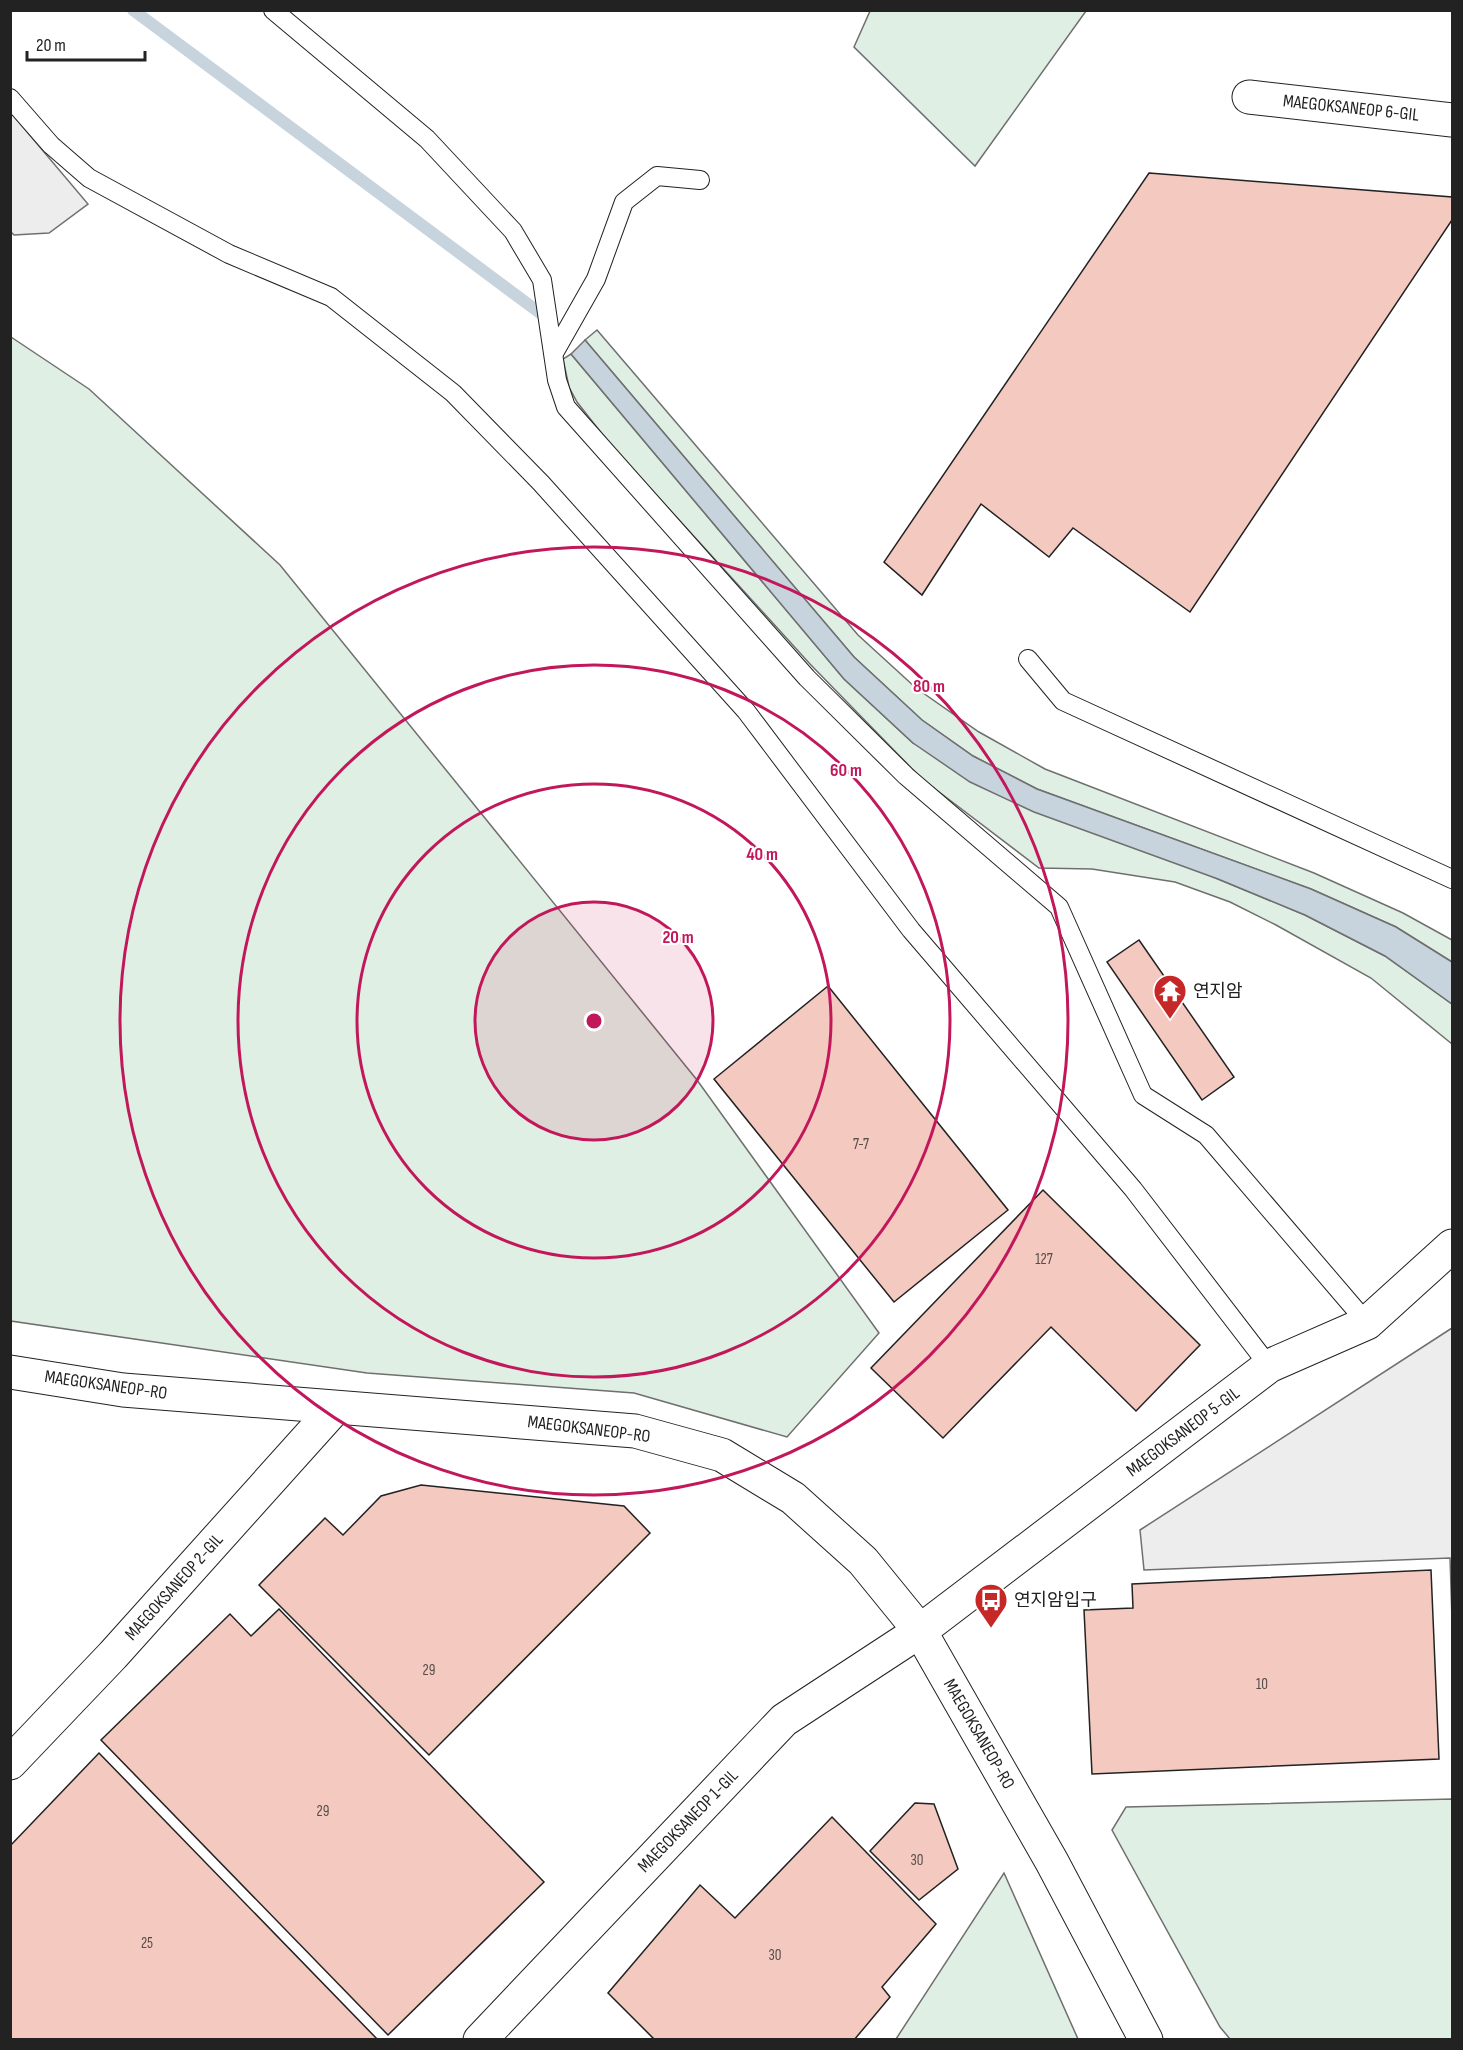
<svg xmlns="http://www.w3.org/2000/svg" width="1463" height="2050" font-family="'Sofia Sans Condensed','Noto Sans KR',sans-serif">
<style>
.green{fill:#e0efe3;stroke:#6f6f6f;stroke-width:1.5}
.parking{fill:#ededed;stroke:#6f6f6f;stroke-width:1.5}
.water{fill:#c7d3dd;stroke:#6f6f6f;stroke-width:1.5}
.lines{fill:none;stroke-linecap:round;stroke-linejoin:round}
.stream{stroke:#c7d3dd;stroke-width:12}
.building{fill:#f3c9c0;stroke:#222;stroke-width:1.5}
.service-casing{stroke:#222;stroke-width:20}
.minor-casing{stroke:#222;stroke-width:35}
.tertiary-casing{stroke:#222;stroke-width:35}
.service{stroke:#fff;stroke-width:18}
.minor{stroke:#fff;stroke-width:33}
.tertiary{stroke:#fff;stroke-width:33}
.ring{fill:none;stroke:#c2185b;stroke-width:3}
.labels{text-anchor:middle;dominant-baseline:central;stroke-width:4.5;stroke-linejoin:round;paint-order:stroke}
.number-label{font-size:15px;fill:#564c4a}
.street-label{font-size:18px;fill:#222;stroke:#fff}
.poi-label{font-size:18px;fill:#222;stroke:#fff;text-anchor:start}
.centre{fill:#c2185b;stroke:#fff;stroke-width:3}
.ring-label{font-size:18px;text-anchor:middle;font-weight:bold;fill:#c2185b;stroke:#fff;stroke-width:4.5;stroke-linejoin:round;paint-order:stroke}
</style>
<rect width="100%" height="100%" fill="#fff"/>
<!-- green -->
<g class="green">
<polygon points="870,11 870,10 1086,11 975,166 854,47"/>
<polygon points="597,330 858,635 916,688 979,732 1045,769 1314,873 1403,913 1452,940 1452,962 1396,927 1311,889 1037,789 973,756 922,720 854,657 585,340"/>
<polygon points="11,337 89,389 280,565 697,1080 879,1333 787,1437 634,1393 367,1373 11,1321"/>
<polygon points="571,354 844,679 913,743 1218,879 1305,915 1385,956 1452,1004 1452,1044 1371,978 1276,925 1230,902 1175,882 1092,869 1039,868 922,779 810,664 610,444 577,402 569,387 563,359"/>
<polygon points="1452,1799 1452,2039 1230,2039 1220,2027 1112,1830 1126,1807"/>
<polygon points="1004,1873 1078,2039 896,2039"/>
</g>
<!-- parking -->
<g class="parking">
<polygon points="11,113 88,204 49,233 14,235 11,232"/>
<polygon points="1452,1328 1452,1619 1450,1558 1144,1570 1140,1530"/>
</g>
<!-- water -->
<polygon class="water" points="585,340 854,657 922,720 973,756 1037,789 1311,889 1396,927 1452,962 1452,1004 1385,956 1305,915 1218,879 1034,812 970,782 913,743 844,679 571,354"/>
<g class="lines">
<!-- stream -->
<polyline class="stream" points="133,10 540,313"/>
</g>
<!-- building -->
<g class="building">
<polygon points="1149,173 1452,197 1452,220 1190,612 1073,528 1049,557 981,504 922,595 884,562"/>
<polygon points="1139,940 1234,1077 1202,1100 1107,962"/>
<polygon points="828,986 1008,1210 894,1302 714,1079"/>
<polygon points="1043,1190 1200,1345 1136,1411 1051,1327 943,1438 871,1368"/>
<polygon points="421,1485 624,1506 650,1533 429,1755 259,1585 325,1518 343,1535 381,1496"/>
<polygon points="1431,1570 1439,1759 1092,1774 1084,1610 1133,1608 1132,1584"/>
<polygon points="279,1609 544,1882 388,2035 101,1740 230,1614 251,1636"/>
<polygon points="99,1753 378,2040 10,2040 10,1846"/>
<polygon points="915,1803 934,1804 958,1869 919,1900 870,1851"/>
<polygon points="832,1817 936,1924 882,1987 890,1997 854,2040 655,2040 608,1993 700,1885 735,1918"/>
</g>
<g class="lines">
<!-- service casing -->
<g class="service-casing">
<g id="service">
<polyline points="273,10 427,139 513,231 542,280 557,380 566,407 807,678 906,776 1059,907 1143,1095 1206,1135 1367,1323"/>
<polyline points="10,98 51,145 89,178 229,254 331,297 453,393 541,483 746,711 911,930 1133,1189 1269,1366"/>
<polyline points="554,353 596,279 624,202 657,176 700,180"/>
<polyline points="1028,659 1063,701 1452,879"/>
</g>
</g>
<!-- minor casing -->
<g class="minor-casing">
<g id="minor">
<polyline points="1249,97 1452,120"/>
<polyline points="10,1372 123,1390 635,1431 722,1455 793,1498 863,1561 920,1631"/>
<polyline points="10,1763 113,1655 334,1409"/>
<polyline points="480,2040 784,1720 920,1631 1269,1366 1367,1323 1452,1246"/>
</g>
</g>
<!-- tertiary casing -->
<g class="tertiary-casing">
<polyline id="tertiary" points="920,1631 1052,1862 1146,2040"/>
</g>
<!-- service -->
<use href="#service" class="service"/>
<!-- minor -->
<use href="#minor" class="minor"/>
<!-- tertiary -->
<use href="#tertiary" class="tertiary"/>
</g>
<!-- distance rings -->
<circle cx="594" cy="1021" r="119" fill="#c2185b" fill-opacity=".12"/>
<g class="ring">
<circle cx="594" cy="1021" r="119"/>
<circle cx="594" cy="1021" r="237"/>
<circle cx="594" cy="1021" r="356"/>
<circle cx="594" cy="1021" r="474"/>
</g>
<!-- icons -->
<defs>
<g id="temple-pin" transform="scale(1.725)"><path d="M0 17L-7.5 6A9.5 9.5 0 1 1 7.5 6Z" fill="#c62828" stroke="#fff"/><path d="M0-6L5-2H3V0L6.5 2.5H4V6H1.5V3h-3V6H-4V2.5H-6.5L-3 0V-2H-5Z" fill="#fff"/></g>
<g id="bus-pin" transform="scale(1.725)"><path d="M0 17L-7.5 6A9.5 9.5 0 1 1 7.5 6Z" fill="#c62828" stroke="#fff"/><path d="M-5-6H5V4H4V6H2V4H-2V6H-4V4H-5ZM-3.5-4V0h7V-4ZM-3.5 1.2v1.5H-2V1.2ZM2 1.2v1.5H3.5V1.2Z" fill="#fff"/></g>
</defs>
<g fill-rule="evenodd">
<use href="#temple-pin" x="1170" y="991"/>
<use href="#bus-pin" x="991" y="1600"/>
</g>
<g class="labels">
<!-- number labels -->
<g class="number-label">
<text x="861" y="1144">7-7</text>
<text x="1044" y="1259">127</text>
<text x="429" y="1670">29</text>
<text x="1262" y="1684">10</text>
<text x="323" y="1811">29</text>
<text x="917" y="1860">30</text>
<text x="147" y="1943">25</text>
<text x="775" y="1955">30</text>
</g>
<!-- street labels -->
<g class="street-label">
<text transform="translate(1351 108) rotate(6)">MAEGOKSANEOP 6-GIL</text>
<text transform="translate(106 1385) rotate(8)">MAEGOKSANEOP-RO</text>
<text transform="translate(589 1429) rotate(7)">MAEGOKSANEOP-RO</text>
<text transform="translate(1183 1432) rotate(-37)">MAEGOKSANEOP 5-GIL</text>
<text transform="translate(174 1587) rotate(-48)">MAEGOKSANEOP 2-GIL</text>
<text transform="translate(979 1734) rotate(60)">MAEGOKSANEOP-RO</text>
<text transform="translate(688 1821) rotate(-46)">MAEGOKSANEOP 1-GIL</text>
</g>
<!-- poi labels -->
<g class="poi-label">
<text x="1193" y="991">연지암</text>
<text x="1014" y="1600">연지암입구</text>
</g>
</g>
<circle cx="594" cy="1021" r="9" class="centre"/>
<g class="ring-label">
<text x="929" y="692">80 m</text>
<text x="846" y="776">60 m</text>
<text x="762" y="860">40 m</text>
<text x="678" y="943">20 m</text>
</g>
<!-- border -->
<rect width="1463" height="2050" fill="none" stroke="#222222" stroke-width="24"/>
<!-- scale -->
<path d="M27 51v9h118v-9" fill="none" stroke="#222222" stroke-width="3"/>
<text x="36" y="51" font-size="18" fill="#222222" stroke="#ffffff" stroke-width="4.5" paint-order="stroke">20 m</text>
</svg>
